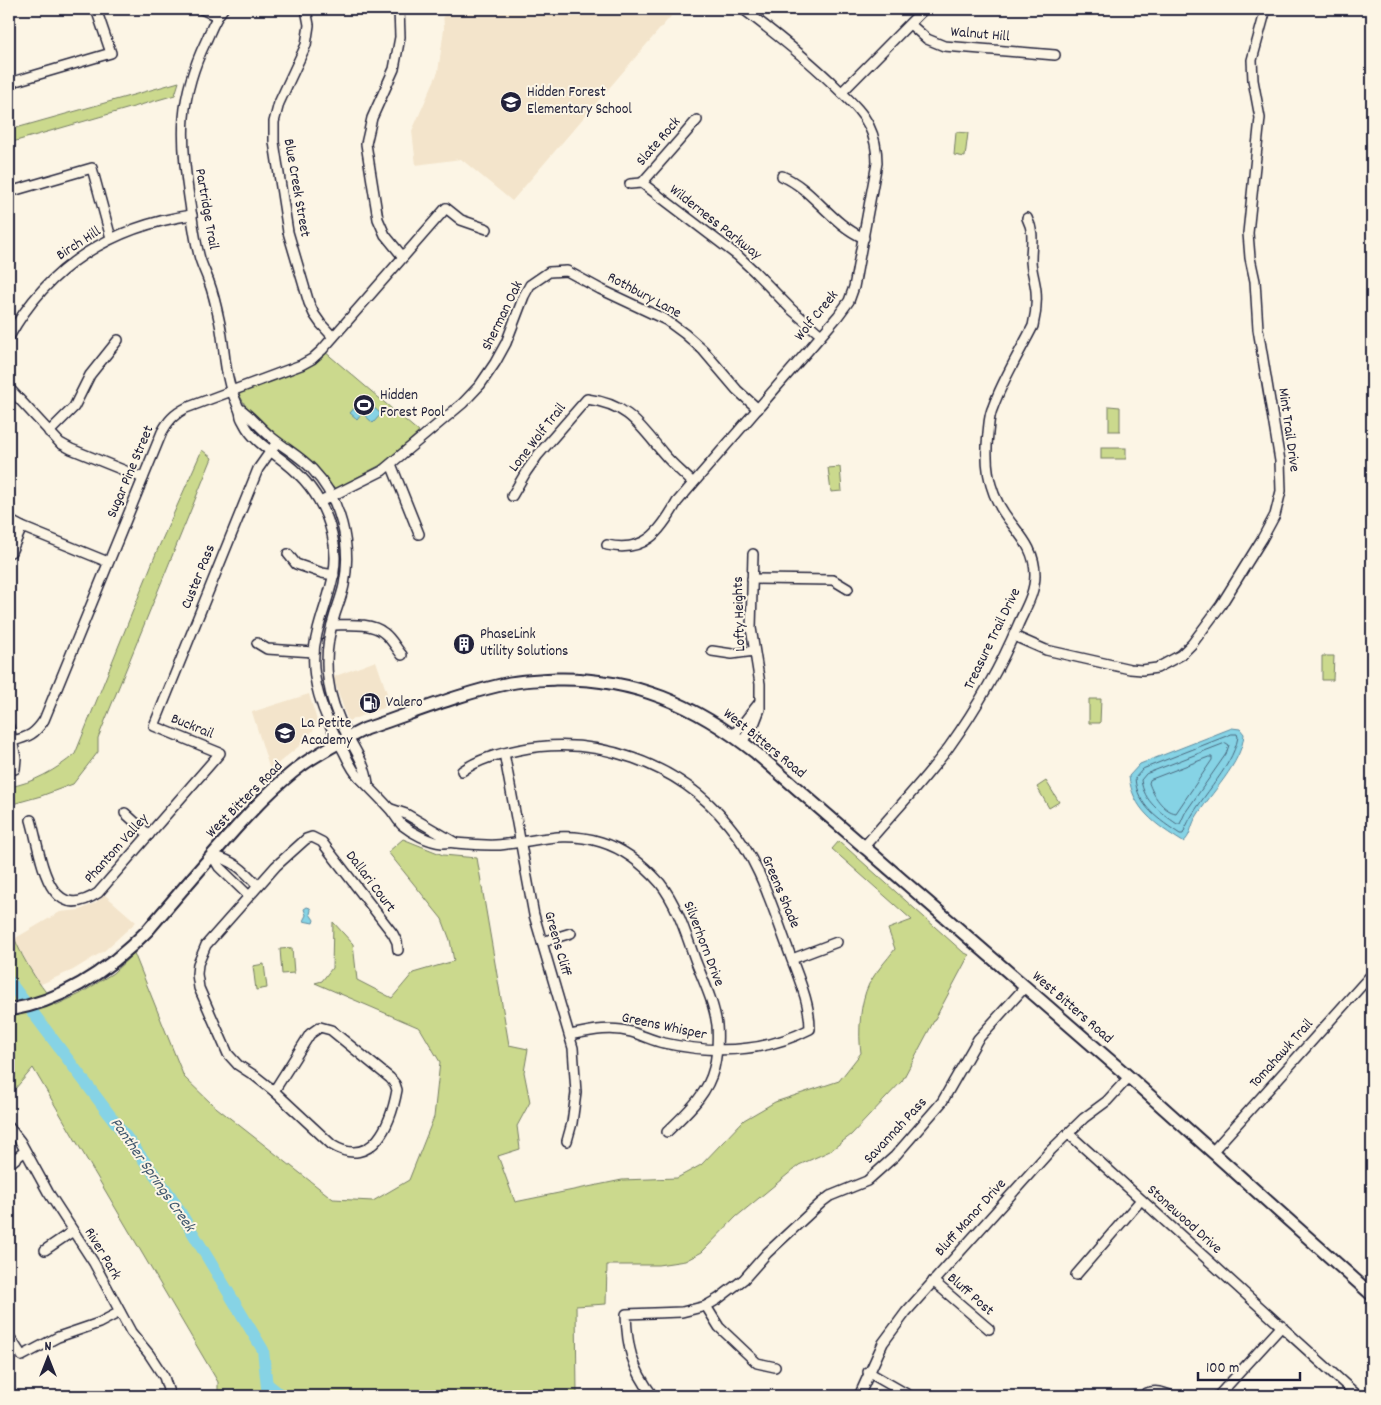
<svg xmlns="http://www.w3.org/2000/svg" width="1381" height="1405" font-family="Dekko,sans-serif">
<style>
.built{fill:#f3e4cb}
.green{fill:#cbd98d;stroke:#767e64}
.water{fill:#86d3e5;stroke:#5e8ca1}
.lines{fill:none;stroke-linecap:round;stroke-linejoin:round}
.shore{stroke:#4a697f;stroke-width:1}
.river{stroke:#86d3e5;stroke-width:12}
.minor-casing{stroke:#22223b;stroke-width:12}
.major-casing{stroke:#22223b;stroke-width:15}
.minor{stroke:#fcf5e5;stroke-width:9}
.major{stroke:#fcf5e5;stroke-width:11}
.labels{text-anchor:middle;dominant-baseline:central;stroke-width:4;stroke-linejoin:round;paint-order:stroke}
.street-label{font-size:15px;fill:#22223b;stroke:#fcf5e5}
.poi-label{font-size:15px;fill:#22223b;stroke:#fcf5e5;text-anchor:start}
.water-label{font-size:16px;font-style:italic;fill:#40576e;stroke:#fcf5e5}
</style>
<rect width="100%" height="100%" fill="#fcf5e5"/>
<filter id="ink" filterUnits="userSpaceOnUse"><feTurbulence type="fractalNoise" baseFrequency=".02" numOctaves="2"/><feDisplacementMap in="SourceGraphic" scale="10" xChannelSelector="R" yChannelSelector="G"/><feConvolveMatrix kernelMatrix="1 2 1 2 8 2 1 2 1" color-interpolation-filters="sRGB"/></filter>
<g filter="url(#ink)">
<!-- built -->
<g class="built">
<polygon points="443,9 677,9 512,201 461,159 416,165 412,131 438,72 444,29"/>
<polygon points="376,661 391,705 348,721 333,677"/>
<polygon points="309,694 318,724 304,742 270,770 252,712"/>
<polygon points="105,895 136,922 104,951 73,970 39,985 14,939 60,912 80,910 95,903"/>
</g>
<!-- green -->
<g class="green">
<polygon points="179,82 175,95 9,143 9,130"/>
<polygon points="956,132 968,133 965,157 954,155"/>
<polygon points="324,351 419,432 386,462 337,488 331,487 304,455 277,437 262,424 245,405 239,394 240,392"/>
<polygon points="1109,406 1120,407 1120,431 1109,431"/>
<rect x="1101" y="448" width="25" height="11"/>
<path d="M202,450l10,8 -114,280v14l-25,32 -32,12 -32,9v-18c24,-4 47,-17 66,-33l82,-203z"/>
<polygon points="840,467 842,491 831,492 828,468"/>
<polygon points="1322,656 1334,656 1333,680 1322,680"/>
<polygon points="1089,699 1101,699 1100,723 1089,723"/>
<polygon points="1046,781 1059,802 1049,808 1037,787"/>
<path d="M403,839l40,16 34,3 32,187 19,4 -4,23 6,30 -13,24 3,23 -22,7 17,46 107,-22 55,-2 24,-13 43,-45 31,-18 64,-21 22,-28c-3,-20 -1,-51 8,-69 7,-13 18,-24 26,-35l-7,-20 24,-9 -80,-71 7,-8 124,111 6,3 -67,126 -51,54 -21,16 -31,14 -63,52 -34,35 -17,9 -27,4h-51l-1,39 -30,2 1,89 1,1h-360v-14l-185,-314 -24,28v-173c9,30 27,58 47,82l24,-11 33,-21 21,-20 50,124 28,27 121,95 40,2 36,-21 25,-63 6,-55 -20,-34 -105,-45 7,-2 10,-13 1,-46 20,22 4,36 35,18 21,-25 41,-12 -4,-21 -8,-21 -54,-67z"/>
<polygon points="292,948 294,973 282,974 280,949"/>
<polygon points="264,964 267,988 256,990 253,966"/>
</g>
<!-- water -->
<g class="water">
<polygon points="363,398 381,414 373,423 362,413 357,419 350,413"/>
<path d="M1232,728l8,1 4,5c-2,30 -34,59 -49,85 -4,7 -5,19 -12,23 -27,-17 -51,-33 -54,-66l11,-12z"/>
<polygon points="307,907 310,908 311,910 310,914 314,920 313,923 303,921 306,915 304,909"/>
</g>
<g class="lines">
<!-- shore -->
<g class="shore">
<path d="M1232,734h5l1,3c-6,34 -43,63 -55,97h-3c-21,-14 -43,-28 -45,-56l8,-9z"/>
<path d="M1226,743l3,2 -3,9 -41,59 -5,11h-3c-17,-12 -33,-22 -36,-44l5,-6z"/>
<path d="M1209,757h3v3l-36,53c-13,-2 -23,-18 -27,-30l1,-3z"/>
</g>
<!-- river -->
<g class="river">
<polyline points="9,981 170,1195 263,1350 268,1396"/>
<polyline points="267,1384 282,1396"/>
</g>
<!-- minor casing -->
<g class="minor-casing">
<g id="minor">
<polyline points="201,9 217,16"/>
<path d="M223,9c-8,9 -12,21 -17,32 -27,56 -26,96 -17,156 3,19 5,39 10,58 2,9 7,18 10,27 5,13 8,28 11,42 4,20 4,39 9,58 2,10 7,18 10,27 4,11 -1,4 5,14 9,18 26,27 42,40 24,19 39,41 46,71 10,38 -7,65 -15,100 -11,41 7,83 27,118 4,8 8,18 15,25 10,10 20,20 30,31 5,5 8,12 13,17 10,8 27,17 40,18 4,0 9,-1 14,0 17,1 34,4 51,1 34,-4 58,-13 94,-2 23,7 43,23 59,41 18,23 26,52 36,79 8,20 18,41 21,63 1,14 0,30 -3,43 -7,28 -28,45 -47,64"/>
<polyline points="306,9 309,25 306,45 279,103 274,122 274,142 288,232 309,303 314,314 321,324 333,337"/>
<polyline points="399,9 400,37 394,69 372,118 366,144 378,219 385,235 403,257"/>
<polyline points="910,24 927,39 944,46 1055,55"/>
<polyline points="9,83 111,53 96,9"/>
<polyline points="842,92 924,9"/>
<path d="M782,176c31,13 49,48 82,62"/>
<polyline points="642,183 697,120"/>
<polyline points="630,184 642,183 738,256 754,271 791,309 821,335"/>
<polyline points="9,192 92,168 111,238"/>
<path d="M9,337c39,-71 104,-111 183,-122"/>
<polyline points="9,388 60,443 71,449 143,478"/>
<path d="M239,408c12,8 20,19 31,28 14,12 30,20 42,33 29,30 40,76 32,116 -2,10 -6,20 -9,29 -7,22 -10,41 -7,64 2,19 10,40 19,57 9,16 19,31 21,49"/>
<polyline points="49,432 74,407 90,375 118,340"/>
<polyline points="391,464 419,534"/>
<path d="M512,496l14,-24 12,-17 49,-56c40,5 52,25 76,54 9,11 20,20 30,30"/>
<polyline points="320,502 382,471 463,403 480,385 495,363 506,343 524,296 530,285 549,272 567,271 600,289 666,320 685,334 703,350 737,390 758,409"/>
<polyline points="9,520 22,527 108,562"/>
<path d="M607,545c38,8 53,-13 70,-43l161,-186 11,-15 5,-14 23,-124c0,-13 -2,-25 -8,-37 -7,-15 -20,-26 -32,-38 -29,-29 -61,-54 -94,-79"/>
<polyline points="11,552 22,527"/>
<polyline points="288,554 296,564 322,573 334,575"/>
<polyline points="752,579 833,580 848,589"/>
<path d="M332,625c16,0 39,-3 52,8 7,5 12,15 18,22"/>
<polyline points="1014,636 1046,650 1130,669 1142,670 1157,668 1181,655 1192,644 1221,605 1262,539 1275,515 1281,491 1280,461 1258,329 1255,281 1250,258 1248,233 1260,118 1253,80 1252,60 1266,9"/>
<polyline points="257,643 267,649 314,652"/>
<polyline points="712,651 732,654 754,651"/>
<polyline points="9,727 16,758 15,769"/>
<polyline points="733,736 759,703"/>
<path d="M12,741c17,-4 23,-7 32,-21l118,-288c6,-11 12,-18 24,-24l115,-43 11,-6 10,-9 124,-142 15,12 26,9"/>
<polyline points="742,742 755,722 760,709 760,684 751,628 753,554"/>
<polyline points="504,753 534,915 573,1048 576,1093 572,1123 567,1141"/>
<path d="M462,771c17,-12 36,-17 56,-21 77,-16 160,13 210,74 30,35 43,79 59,122 9,27 23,54 23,83 -46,24 -96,25 -146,14 -11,-2 -22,-8 -33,-11 -20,-6 -41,-1 -61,3"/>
<polyline points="391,809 406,814 454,842"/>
<polyline points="125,813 149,835"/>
<path d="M31,820c10,33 15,107 67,73l122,-140 -66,-27 104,-257 19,-27"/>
<path d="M863,848c29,-34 60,-66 86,-101 27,-38 51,-79 69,-122 7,-16 17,-32 17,-50 0,-28 -17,-41 -31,-62 -17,-25 -19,-52 -16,-80 1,-9 1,-18 5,-26 10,-28 27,-55 40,-81 3,-12 4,-23 3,-35 -1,-11 -5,-21 -5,-31 0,-17 4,-26 -4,-42"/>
<path d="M249,896l-30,-29 -7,-12c22,6 31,14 46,31"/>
<polyline points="542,942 571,933"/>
<polyline points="792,959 837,942"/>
<path d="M320,1027l11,3 59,48 5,6 2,6c-6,33 -24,80 -65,55l-58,-54 36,-57z"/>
<polyline points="274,1091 255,1076 238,1065 228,1054 199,988 197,974 198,964 206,945 276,866 306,839 312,837 322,842 393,934 397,942 398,950"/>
<polyline points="9,1127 20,1141 48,1192 94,1263 131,1332 149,1354 164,1377 170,1396"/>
<polyline points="1069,1134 1358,1396"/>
<polyline points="1212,1152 1372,974"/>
<polyline points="9,1164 25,1151"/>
<polyline points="45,1250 73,1231"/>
<polyline points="1076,1275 1141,1200"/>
<polyline points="933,1281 989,1329"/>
<polyline points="706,1306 719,1327 757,1363 775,1367"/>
<polyline points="9,1336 22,1356 58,1337 99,1323 120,1312"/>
<polyline points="868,1372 910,1396"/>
<path d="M1146,1393c10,-3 16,-1 26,3"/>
<path d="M653,1396c-21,-28 -26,-48 -27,-82l56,-2 24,-6 12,-7 26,-20 23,-26 55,-51 8,-6 37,-15 28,-25 47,-54 36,-63 47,-52"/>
<polyline points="859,1396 883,1343 906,1312 1051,1150 1084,1118 1107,1101 1129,1077"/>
<polyline points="1218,1396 1282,1326"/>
</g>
</g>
<!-- major casing -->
<g class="major-casing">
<path id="major" d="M9,1010c55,-9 101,-41 139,-80 26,-31 53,-62 80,-93 23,-26 46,-51 74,-72 20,-14 41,-25 63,-36 48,-16 96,-36 145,-46 14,-3 30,-3 45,-4 78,-2 141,26 201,74l373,324 243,218"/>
</g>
<!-- minor -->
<use href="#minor" class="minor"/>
<!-- major -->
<use href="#major" class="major"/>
</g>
</g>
<!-- icons -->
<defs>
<g id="school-disc" transform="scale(1.125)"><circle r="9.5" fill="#22223b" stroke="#fcf5e5"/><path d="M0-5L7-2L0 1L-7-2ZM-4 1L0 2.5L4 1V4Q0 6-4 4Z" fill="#fff"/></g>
<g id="stadium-disc" transform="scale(1.125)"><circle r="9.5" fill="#22223b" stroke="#fcf5e5"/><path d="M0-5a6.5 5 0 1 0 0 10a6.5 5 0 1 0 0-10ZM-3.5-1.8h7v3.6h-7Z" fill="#fff"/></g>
<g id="building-disc" transform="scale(1.125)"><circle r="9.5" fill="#22223b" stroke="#fcf5e5"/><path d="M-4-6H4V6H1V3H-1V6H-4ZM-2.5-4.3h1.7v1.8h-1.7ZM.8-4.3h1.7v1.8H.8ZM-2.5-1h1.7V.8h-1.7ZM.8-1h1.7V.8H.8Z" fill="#fff"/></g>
<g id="fuel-disc" transform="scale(1.125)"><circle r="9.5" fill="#22223b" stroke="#fcf5e5"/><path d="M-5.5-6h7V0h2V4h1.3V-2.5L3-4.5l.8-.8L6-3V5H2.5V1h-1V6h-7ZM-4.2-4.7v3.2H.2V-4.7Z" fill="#fff"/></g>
</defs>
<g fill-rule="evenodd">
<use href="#school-disc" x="511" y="102"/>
<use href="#stadium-disc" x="364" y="405"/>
<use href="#building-disc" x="464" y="644"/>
<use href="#fuel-disc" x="370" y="703"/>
<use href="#school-disc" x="285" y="733"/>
</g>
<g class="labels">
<!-- street labels -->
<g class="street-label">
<text transform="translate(980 35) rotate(5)">Walnut Hill</text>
<text transform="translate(659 142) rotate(-49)">Slate Rock</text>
<text transform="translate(296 188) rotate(80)">Blue Creek Street</text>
<text transform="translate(206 209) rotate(80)">Partridge Trail</text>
<text transform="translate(715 223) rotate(38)">Wilderness Parkway</text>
<text transform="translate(79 244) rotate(-33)">Birch Hill</text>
<text transform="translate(644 296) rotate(28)">Rothbury Lane</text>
<text transform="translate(503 316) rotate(-64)">Sherman Oak</text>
<text transform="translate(817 316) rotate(-51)">Wolf Creek</text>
<text transform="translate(1288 430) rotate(82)">Mint Trail Drive</text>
<text transform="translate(538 438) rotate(-52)">Lone Wolf Trail</text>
<text transform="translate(131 472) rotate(-67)">Sugar Pine Street</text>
<text transform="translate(199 577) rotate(-68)">Custer Pass</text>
<text transform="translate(740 614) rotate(-92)">Lofty Heights</text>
<text transform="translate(993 639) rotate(-64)">Treasure Trail Drive</text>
<text transform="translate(192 727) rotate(22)">Buckrail</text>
<text transform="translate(764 744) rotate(39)">West Bitters Road</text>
<text transform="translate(245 800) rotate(-45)">West Bitters Road</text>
<text transform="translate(117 849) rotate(-48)">Phantom Valley</text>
<text transform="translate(370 882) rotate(53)">Dallari Court</text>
<text transform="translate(780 892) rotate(67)">Greens Shade</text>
<text transform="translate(557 944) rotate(74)">Greens Cliff</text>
<text transform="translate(703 944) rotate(69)">Silverhorn Drive</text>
<text transform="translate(1072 1008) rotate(41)">West Bitters Road</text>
<text transform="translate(664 1027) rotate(12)">Greens Whisper</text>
<text transform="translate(1282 1054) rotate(-48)">Tomahawk Trail</text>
<text transform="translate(896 1131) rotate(-47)">Savannah Pass</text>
<text transform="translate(971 1218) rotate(-48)">Bluff Manor Drive</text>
<text transform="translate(1184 1220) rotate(42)">Stonewood Drive</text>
<text transform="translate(102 1254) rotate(59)">River Park</text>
<text transform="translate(970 1295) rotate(41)">Bluff Post</text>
</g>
<!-- poi labels -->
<g class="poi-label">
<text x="527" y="93">Hidden Forest<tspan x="527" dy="17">Elementary School</tspan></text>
<text x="380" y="396">Hidden<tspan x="380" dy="17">Forest Pool</tspan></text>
<text x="480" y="635">PhaseLink<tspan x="480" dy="17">Utility Solutions</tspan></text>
<text x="386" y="703">Valero</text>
<text x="301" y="724">La Petite<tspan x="301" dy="17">Academy</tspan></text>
</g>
<!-- water labels -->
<g class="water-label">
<text transform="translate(152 1175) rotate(55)">Panther Springs Creek</text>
</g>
</g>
<!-- margin -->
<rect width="1381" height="1405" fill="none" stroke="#fcf5e5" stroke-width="30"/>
<rect x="15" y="15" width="1351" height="1375" fill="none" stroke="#22223b" stroke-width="2" filter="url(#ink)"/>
<!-- north arrow -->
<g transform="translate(48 1358)" stroke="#fcf5e5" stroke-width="4" paint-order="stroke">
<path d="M0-4L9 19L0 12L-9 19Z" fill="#22223b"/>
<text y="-8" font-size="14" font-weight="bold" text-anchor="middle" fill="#22223b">N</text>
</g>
<!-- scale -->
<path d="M1198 1372v8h102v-8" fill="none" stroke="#22223b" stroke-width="2.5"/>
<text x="1206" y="1372" font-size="15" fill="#22223b" stroke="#fcf5e5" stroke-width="4" paint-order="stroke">100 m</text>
</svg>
